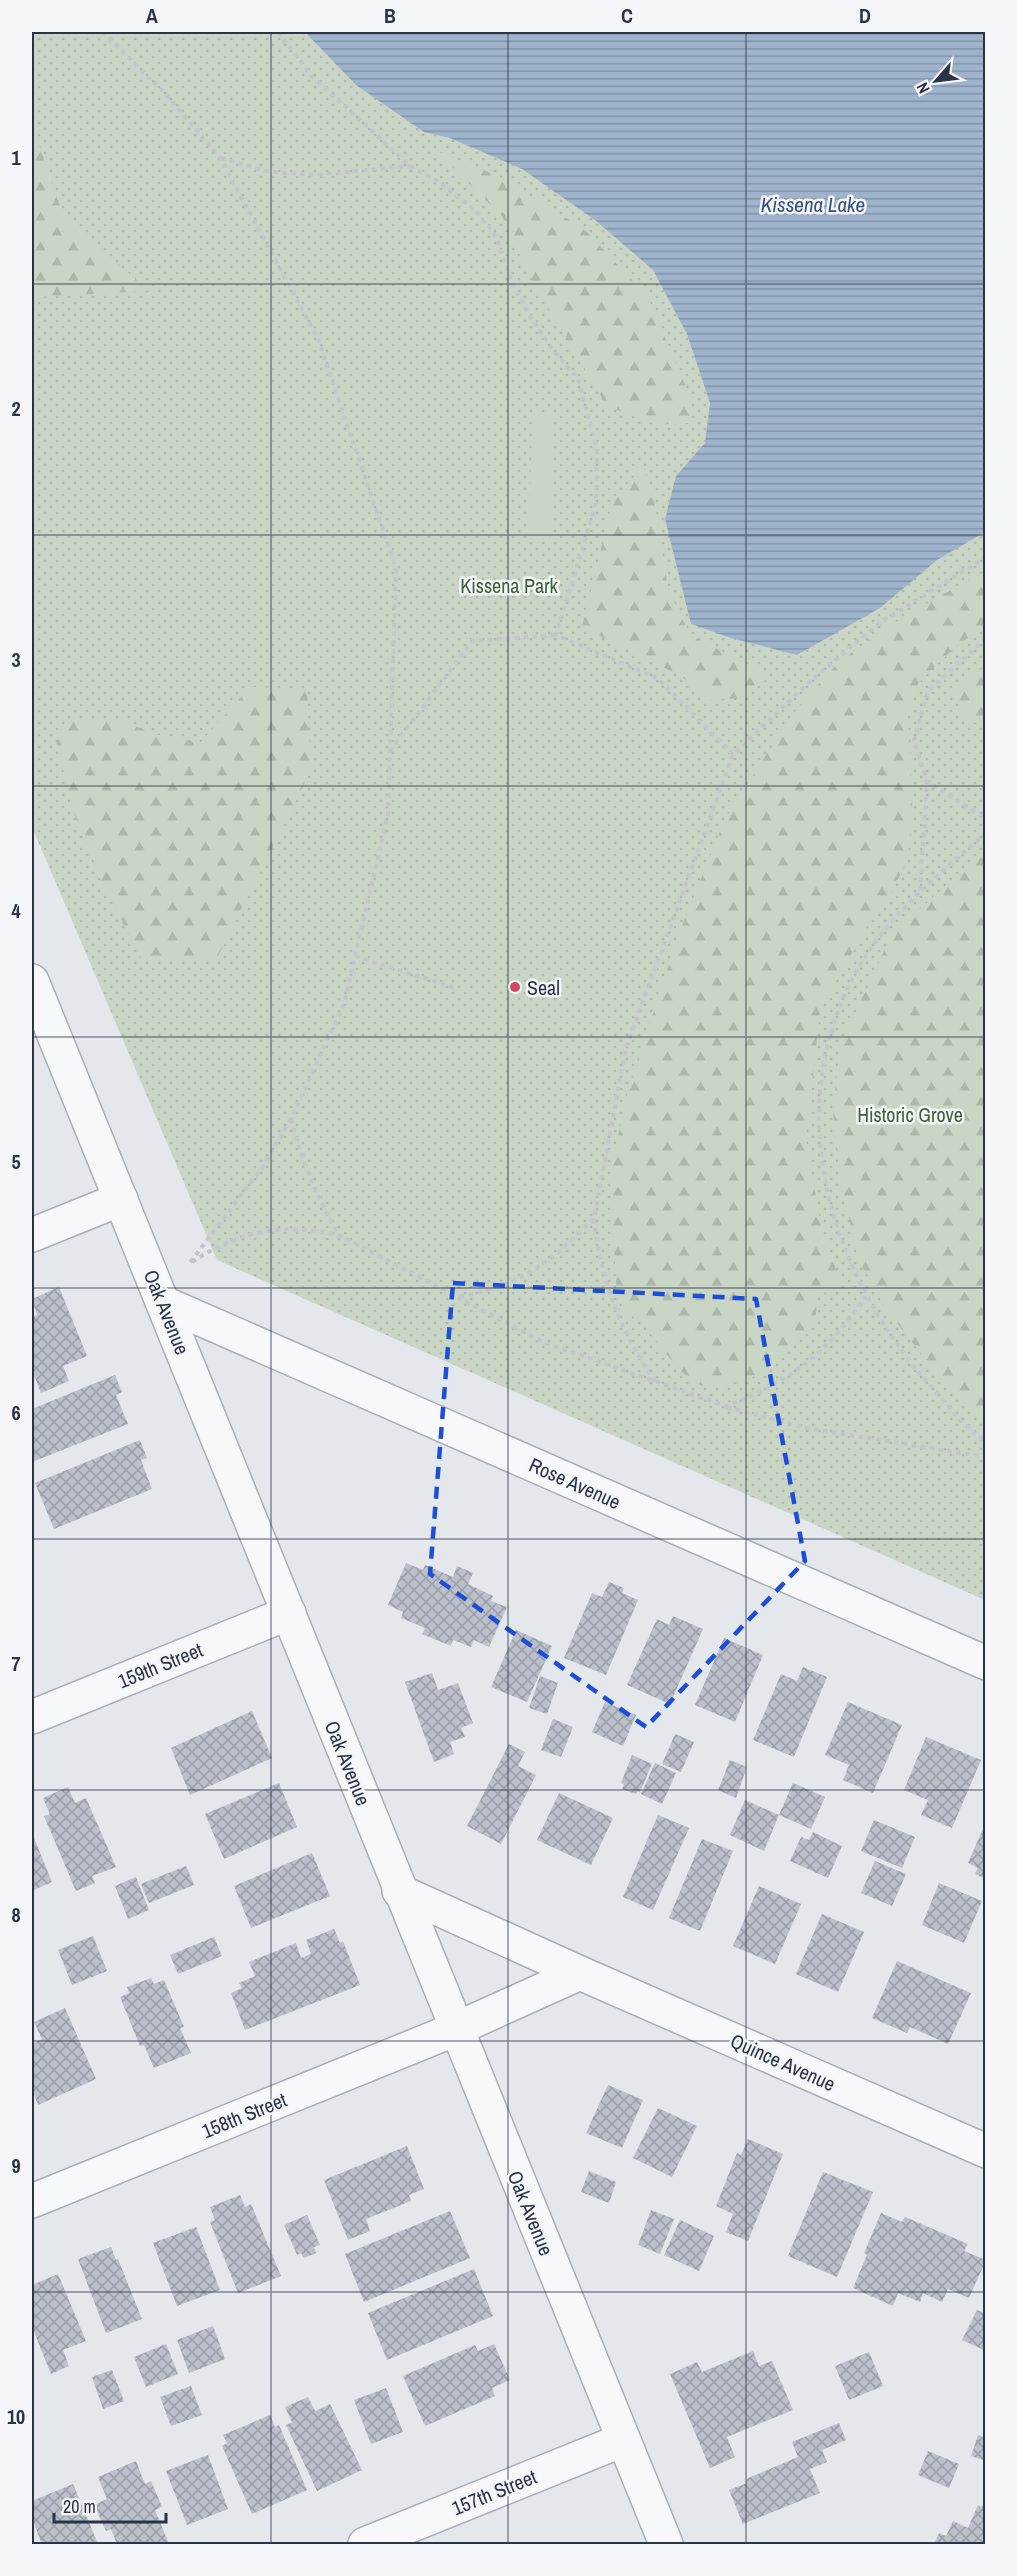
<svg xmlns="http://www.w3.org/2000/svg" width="1017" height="2576" font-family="'Archivo Narrow',sans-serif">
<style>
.grass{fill:url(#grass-dots)}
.forest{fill:url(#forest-firs)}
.garden{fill:#c9d6c5}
.water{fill:url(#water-rules)}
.building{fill:url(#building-cross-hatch)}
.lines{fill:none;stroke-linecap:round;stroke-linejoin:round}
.street-casing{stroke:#a9aeb7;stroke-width:36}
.path{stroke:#c2c5cb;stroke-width:4;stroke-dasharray:4.5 4.5;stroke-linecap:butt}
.street{stroke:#f7f8fa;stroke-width:33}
.marked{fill:none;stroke:#1d4ed8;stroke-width:4.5;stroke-dasharray:12 8;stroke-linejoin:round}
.grid{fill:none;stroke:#2b3445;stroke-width:1.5;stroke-opacity:0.55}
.poi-dot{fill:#d1495b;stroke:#f4f6f9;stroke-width:2}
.labels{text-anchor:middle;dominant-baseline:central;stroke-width:5;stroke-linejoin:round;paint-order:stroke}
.park-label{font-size:20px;fill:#3f6138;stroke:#f4f6f9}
.poi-label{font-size:20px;fill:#2b3445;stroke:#f4f6f9;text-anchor:start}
.street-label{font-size:20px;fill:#2b3445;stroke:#f4f6f9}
.water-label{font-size:21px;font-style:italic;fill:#34527a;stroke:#f4f6f9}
.neatline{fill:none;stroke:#2b3445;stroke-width:2}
.grid-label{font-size:20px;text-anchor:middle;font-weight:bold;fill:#2b3445}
</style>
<defs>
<pattern id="grass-dots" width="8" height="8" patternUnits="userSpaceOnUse" patternTransform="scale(1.5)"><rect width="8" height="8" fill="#c9d6c5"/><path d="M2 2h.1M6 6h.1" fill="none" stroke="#adb8ab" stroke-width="1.8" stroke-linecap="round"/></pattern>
<pattern id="forest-firs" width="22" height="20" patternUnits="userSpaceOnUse" patternTransform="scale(1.5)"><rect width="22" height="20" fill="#c9d6c5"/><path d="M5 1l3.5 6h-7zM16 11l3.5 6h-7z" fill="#adb8ab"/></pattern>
<pattern id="water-rules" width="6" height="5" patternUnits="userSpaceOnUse" patternTransform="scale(1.5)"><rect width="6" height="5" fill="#9fb4cc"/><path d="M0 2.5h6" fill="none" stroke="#8293a7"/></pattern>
<pattern id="building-cross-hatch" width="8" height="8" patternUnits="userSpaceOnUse" patternTransform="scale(1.5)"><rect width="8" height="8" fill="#bbc0ca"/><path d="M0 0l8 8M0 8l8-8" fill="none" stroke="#989da6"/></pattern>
</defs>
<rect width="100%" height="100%" fill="#e4e7ec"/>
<!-- grass -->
<polygon class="grass" points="32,32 985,32 985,1600 217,1260 32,827"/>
<!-- forest -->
<g class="forest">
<polygon points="32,124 63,216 149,291 32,297"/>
<polygon points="435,150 505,179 586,231 648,297 689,394 689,423 657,425 607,406 532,281 502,216"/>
<polygon points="643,464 653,493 668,588 690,635 771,676 740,698 710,700 681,676 582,627 612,504"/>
<polygon points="985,571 985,625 953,649 918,683 908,713 913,821 907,860 893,890 866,928 820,1011 806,1140 822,1231 840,1280 828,1292 818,1294 815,1321 766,1368 752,1377 727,1385 702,1386 680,1371 642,1323 627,1313 617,1298 611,1197 614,1154 628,1091 678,936 725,819 793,713 836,665 868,640 908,614"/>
<polygon points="985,666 985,724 967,722 951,691"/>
<polygon points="250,687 307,689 311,770 216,960 142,960 100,878 71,805 57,743 67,719 127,722 153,734 200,743"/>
<polygon points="985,855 985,1426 943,1380 887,1311 859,1261 840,1182 833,1111 840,1045 891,936 955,877"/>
</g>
<!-- garden -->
<polygon class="garden" points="532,412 552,412 550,540 529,539"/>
<!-- water -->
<polygon class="water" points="305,32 985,32 985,532 937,560 880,608 797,655 731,638 691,624 665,519 676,476 705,443 710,403 687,334 653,270 595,220 522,169 450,138 424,132 356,85"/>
<!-- building -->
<g class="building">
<polygon points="59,1287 87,1356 63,1366 69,1381 41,1393 32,1370 32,1317 37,1315 32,1299"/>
<polygon points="115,1375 122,1392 116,1395 128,1424 32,1462 32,1409"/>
<polygon points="140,1440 147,1458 141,1460 152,1489 54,1529 35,1483"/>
<polygon points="406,1563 423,1570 425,1565 453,1577 457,1566 473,1573 468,1584 493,1596 491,1601 507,1607 489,1647 474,1640 471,1647 453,1640 451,1646 422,1634 425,1628 401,1618 403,1612 388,1605"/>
<polygon points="609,1582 624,1588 622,1593 638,1600 606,1675 564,1658 592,1593 602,1597"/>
<polygon points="673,1616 703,1629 670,1704 627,1685 657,1619 669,1625"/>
<polygon points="516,1630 552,1646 527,1702 491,1687"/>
<polygon points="724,1638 763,1655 735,1722 695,1705"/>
<polygon points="803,1667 827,1677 794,1757 753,1740 781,1674 797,1681"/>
<polygon points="432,1673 438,1690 458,1683 473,1723 461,1728 465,1737 450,1742 454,1754 434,1762 405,1682"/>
<polygon points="540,1676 558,1683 547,1714 529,1708"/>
<polygon points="605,1702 636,1715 623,1746 592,1732"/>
<polygon points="848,1702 902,1725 873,1793 843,1780 849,1765 825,1755"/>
<polygon points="252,1711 272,1758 190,1795 171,1748"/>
<polygon points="553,1719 573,1727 561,1757 541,1750"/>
<polygon points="675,1734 694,1742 681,1772 662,1764"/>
<polygon points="926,1737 981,1760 952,1828 921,1815 928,1800 904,1790"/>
<polygon points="509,1744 525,1752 518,1766 536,1775 501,1844 467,1826"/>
<polygon points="632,1755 652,1764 640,1792 638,1791 636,1794 622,1789 624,1785 621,1783"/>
<polygon points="730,1760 747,1767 736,1798 718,1790"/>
<polygon points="655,1763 676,1773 662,1804 641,1794"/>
<polygon points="279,1783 297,1827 224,1859 205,1814"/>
<polygon points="793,1783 825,1797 811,1829 779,1815 764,1851 730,1835 745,1800 779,1815"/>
<polygon points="68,1787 75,1803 86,1798 116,1867 92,1876 95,1883 76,1891 44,1816 50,1814 43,1798"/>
<polygon points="559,1793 613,1818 591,1865 537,1840"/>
<polygon points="658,1815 689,1828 653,1910 623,1897"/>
<polygon points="874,1820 915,1837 902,1868 861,1851"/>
<polygon points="986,1822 986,1879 975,1874 978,1868 968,1863"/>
<polygon points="813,1832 842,1846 828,1878 790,1861 801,1837 809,1840"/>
<polygon points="32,1833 52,1882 32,1891"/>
<polygon points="702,1839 733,1851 700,1931 669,1918"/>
<polygon points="312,1853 330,1896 251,1928 234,1886"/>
<polygon points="875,1861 906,1874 892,1906 861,1893"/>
<polygon points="186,1866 194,1885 149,1903 141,1884"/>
<polygon points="136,1877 149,1910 128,1919 115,1886"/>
<polygon points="939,1883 982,1901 964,1943 922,1925"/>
<polygon points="759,1886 801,1904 775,1964 733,1946"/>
<polygon points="822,1914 864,1932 838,1992 796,1974"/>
<polygon points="334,1929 340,1943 343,1941 360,1985 245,2030 231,1993 242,1988 239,1983 255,1976 249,1962 296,1943 301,1958 311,1954 306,1940"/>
<polygon points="93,1936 107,1971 72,1985 58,1950"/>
<polygon points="214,1937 222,1956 178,1974 170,1955"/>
<polygon points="897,1961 971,1993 948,2044 910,2027 907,2033 872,2018"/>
<polygon points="151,1978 154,1984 164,1980 184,2027 180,2028 191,2053 154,2068 144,2045 140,2046 120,1997 129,1993 127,1987"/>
<polygon points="65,2008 96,2079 38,2105 32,2089 32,2044 42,2039 34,2022"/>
<polygon points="608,2085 643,2100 622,2148 586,2133"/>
<polygon points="658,2108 697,2126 672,2177 633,2158"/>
<polygon points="748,2139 783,2154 748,2241 726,2232 733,2214 716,2206 737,2153 741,2155"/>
<polygon points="407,2146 424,2189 409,2195 411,2201 366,2219 370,2231 348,2240 324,2180"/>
<polygon points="589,2171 616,2182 609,2203 581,2192"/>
<polygon points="823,2172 873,2192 837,2277 788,2256"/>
<polygon points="240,2195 245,2207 251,2204 281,2276 238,2293 210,2222 215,2220 210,2207"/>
<polygon points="651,2210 674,2219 660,2254 638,2245"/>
<polygon points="450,2211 470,2258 364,2302 345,2254"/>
<polygon points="881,2213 902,2222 905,2217 968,2244 964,2251 986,2260 969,2298 948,2289 942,2302 923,2293 920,2302 898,2293 893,2306 853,2288 867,2255 864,2253"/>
<polygon points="307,2215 320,2245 314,2247 316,2253 304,2258 301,2253 297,2255 284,2225"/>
<polygon points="680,2220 714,2236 699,2271 664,2255"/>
<polygon points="196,2227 220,2290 177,2306 153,2243"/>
<polygon points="111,2247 116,2260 118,2259 142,2319 106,2333 78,2259"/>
<polygon points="474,2269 493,2316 387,2360 368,2313"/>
<polygon points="58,2274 86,2341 63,2350 69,2366 51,2374 32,2327 32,2285"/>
<polygon points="977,2310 986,2314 986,2351 962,2340"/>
<polygon points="213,2326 225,2359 189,2373 177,2340"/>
<polygon points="166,2344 178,2374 146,2387 134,2357"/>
<polygon points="494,2344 510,2380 492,2388 495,2396 425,2426 403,2376 475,2345 478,2351"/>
<polygon points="753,2351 759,2366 772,2361 793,2410 727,2437 735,2457 710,2468 670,2374 697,2362 702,2372"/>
<polygon points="869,2352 883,2386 849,2400 835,2366"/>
<polygon points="112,2370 124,2401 103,2409 92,2377"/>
<polygon points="191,2386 202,2415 171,2426 160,2397"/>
<polygon points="386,2388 403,2432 371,2444 354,2400"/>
<polygon points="308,2397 315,2411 330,2404 362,2470 317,2491 286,2425 292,2422 285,2407"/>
<polygon points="270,2415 275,2427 279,2425 307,2490 252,2514 222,2446 227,2443 223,2435"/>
<polygon points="839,2423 846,2440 822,2450 827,2462 810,2469 820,2493 743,2524 729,2490 747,2483 746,2479 798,2457 792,2442"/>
<polygon points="978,2435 986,2438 986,2461 971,2456"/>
<polygon points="928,2451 959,2464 949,2488 918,2475"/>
<polygon points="208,2455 228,2509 187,2525 166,2471"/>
<polygon points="136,2461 145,2484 151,2481 162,2507 155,2510 169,2544 117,2544 111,2529 106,2531 94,2505 107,2499 98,2477"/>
<polygon points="73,2484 98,2544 42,2544 32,2519 32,2501"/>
<polygon points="986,2499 986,2544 934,2544 939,2533 946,2536 953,2521 968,2528 978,2505 982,2507"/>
</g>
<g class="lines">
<!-- street casing -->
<g class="street-casing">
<g id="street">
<polyline points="32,981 666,2544"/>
<polyline points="32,1235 121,1199"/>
<polyline points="164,1303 986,1663"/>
<polyline points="32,1717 289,1613"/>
<polyline points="399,1891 580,1973 986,2151"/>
<polyline points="32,2201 456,2029 580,1973"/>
<polyline points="365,2544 623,2440"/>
</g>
</g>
<!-- path -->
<g class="path">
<polyline points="102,32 165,93 220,158 318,339 396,568 388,814 344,1004 291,1118 264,1165 189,1264"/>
<polyline points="278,32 311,75 410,166 442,184 477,212 496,236 511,281 530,316 552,349 578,379 597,449 596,504 556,635 659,679 733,755 810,681 881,622 986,557"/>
<polyline points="221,158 265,171 314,175 410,166"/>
<polyline points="986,638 928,691 914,740 927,781 986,819"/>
<polyline points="390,751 472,641 556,635"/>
<path d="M986,833c-46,41 -97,81 -128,135 -80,144 -28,308 77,423 17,18 30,37 51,51"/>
<polyline points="920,891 927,781"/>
<polyline points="355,956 459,989"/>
<path d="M291,1119c11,43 26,79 49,117"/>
<path d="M594,1219c7,61 26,112 61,162"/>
<path d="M192,1262c49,-32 92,-40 149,-26l202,106 183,64c65,-24 101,-53 140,-110"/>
<polyline points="460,1297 485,1291 511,1282 535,1269 557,1254 594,1218 626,1048 733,755"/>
<polyline points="727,1407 807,1428 986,1457"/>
</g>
<!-- street -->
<use href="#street" class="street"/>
</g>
<!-- marked area -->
<path class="marked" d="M453,1283l303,16 49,262 -159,166 -216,-153z"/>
<!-- grid -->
<path class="grid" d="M271,32v2512M508,32v2512M746,32v2512M32,284h954M32,535h954M32,786h954M32,1037h954M32,1288h954M32,1539h954M32,1790h954M32,2041h954M32,2292h954"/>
<!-- markers -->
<circle class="poi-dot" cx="515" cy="987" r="6"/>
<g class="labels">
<!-- park labels -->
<g class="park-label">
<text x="509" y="585">Kissena Park</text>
<text x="910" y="1114">Historic Grove</text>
</g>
<!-- poi labels -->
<g class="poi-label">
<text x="527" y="987">Seal</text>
</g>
<!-- street labels -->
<g class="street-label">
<text transform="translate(167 1312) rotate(68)">Oak Avenue</text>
<text transform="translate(575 1483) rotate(24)">Rose Avenue</text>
<text transform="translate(160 1665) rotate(-22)">159th Street</text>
<text transform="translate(348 1763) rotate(68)">Oak Avenue</text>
<text transform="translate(783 2062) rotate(24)">Quince Avenue</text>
<text transform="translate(244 2115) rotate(-22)">158th Street</text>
<text transform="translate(531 2213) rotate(68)">Oak Avenue</text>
<text transform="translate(494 2492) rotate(-22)">157th Street</text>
</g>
<!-- water labels -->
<g class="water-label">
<text x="813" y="204">Kissena Lake</text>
</g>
</g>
<!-- border -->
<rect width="1017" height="2576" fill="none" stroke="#f4f6f9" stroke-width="66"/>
<!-- north arrow -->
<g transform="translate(936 81) rotate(242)" stroke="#f4f6f9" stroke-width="4.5" paint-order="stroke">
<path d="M0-4.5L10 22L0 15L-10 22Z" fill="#2b3445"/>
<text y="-9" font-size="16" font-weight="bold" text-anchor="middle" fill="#2b3445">N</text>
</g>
<!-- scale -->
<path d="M54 2513v9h112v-9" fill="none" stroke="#2b3445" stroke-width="3"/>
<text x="63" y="2513" font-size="18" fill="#2b3445" stroke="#f4f6f9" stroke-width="4.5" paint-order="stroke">20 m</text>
<rect x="33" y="33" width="951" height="2510" class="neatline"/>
<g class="grid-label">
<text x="152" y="23">A</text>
<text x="390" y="23">B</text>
<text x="627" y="23">C</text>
<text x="865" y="23">D</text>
<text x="16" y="165">1</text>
<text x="16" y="416">2</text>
<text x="16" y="667">3</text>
<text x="16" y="918">4</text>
<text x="16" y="1169">5</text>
<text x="16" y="1420">6</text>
<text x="16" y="1671">7</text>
<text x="16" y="1922">8</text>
<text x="16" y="2173">9</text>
<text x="16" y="2424">10</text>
</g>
</svg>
